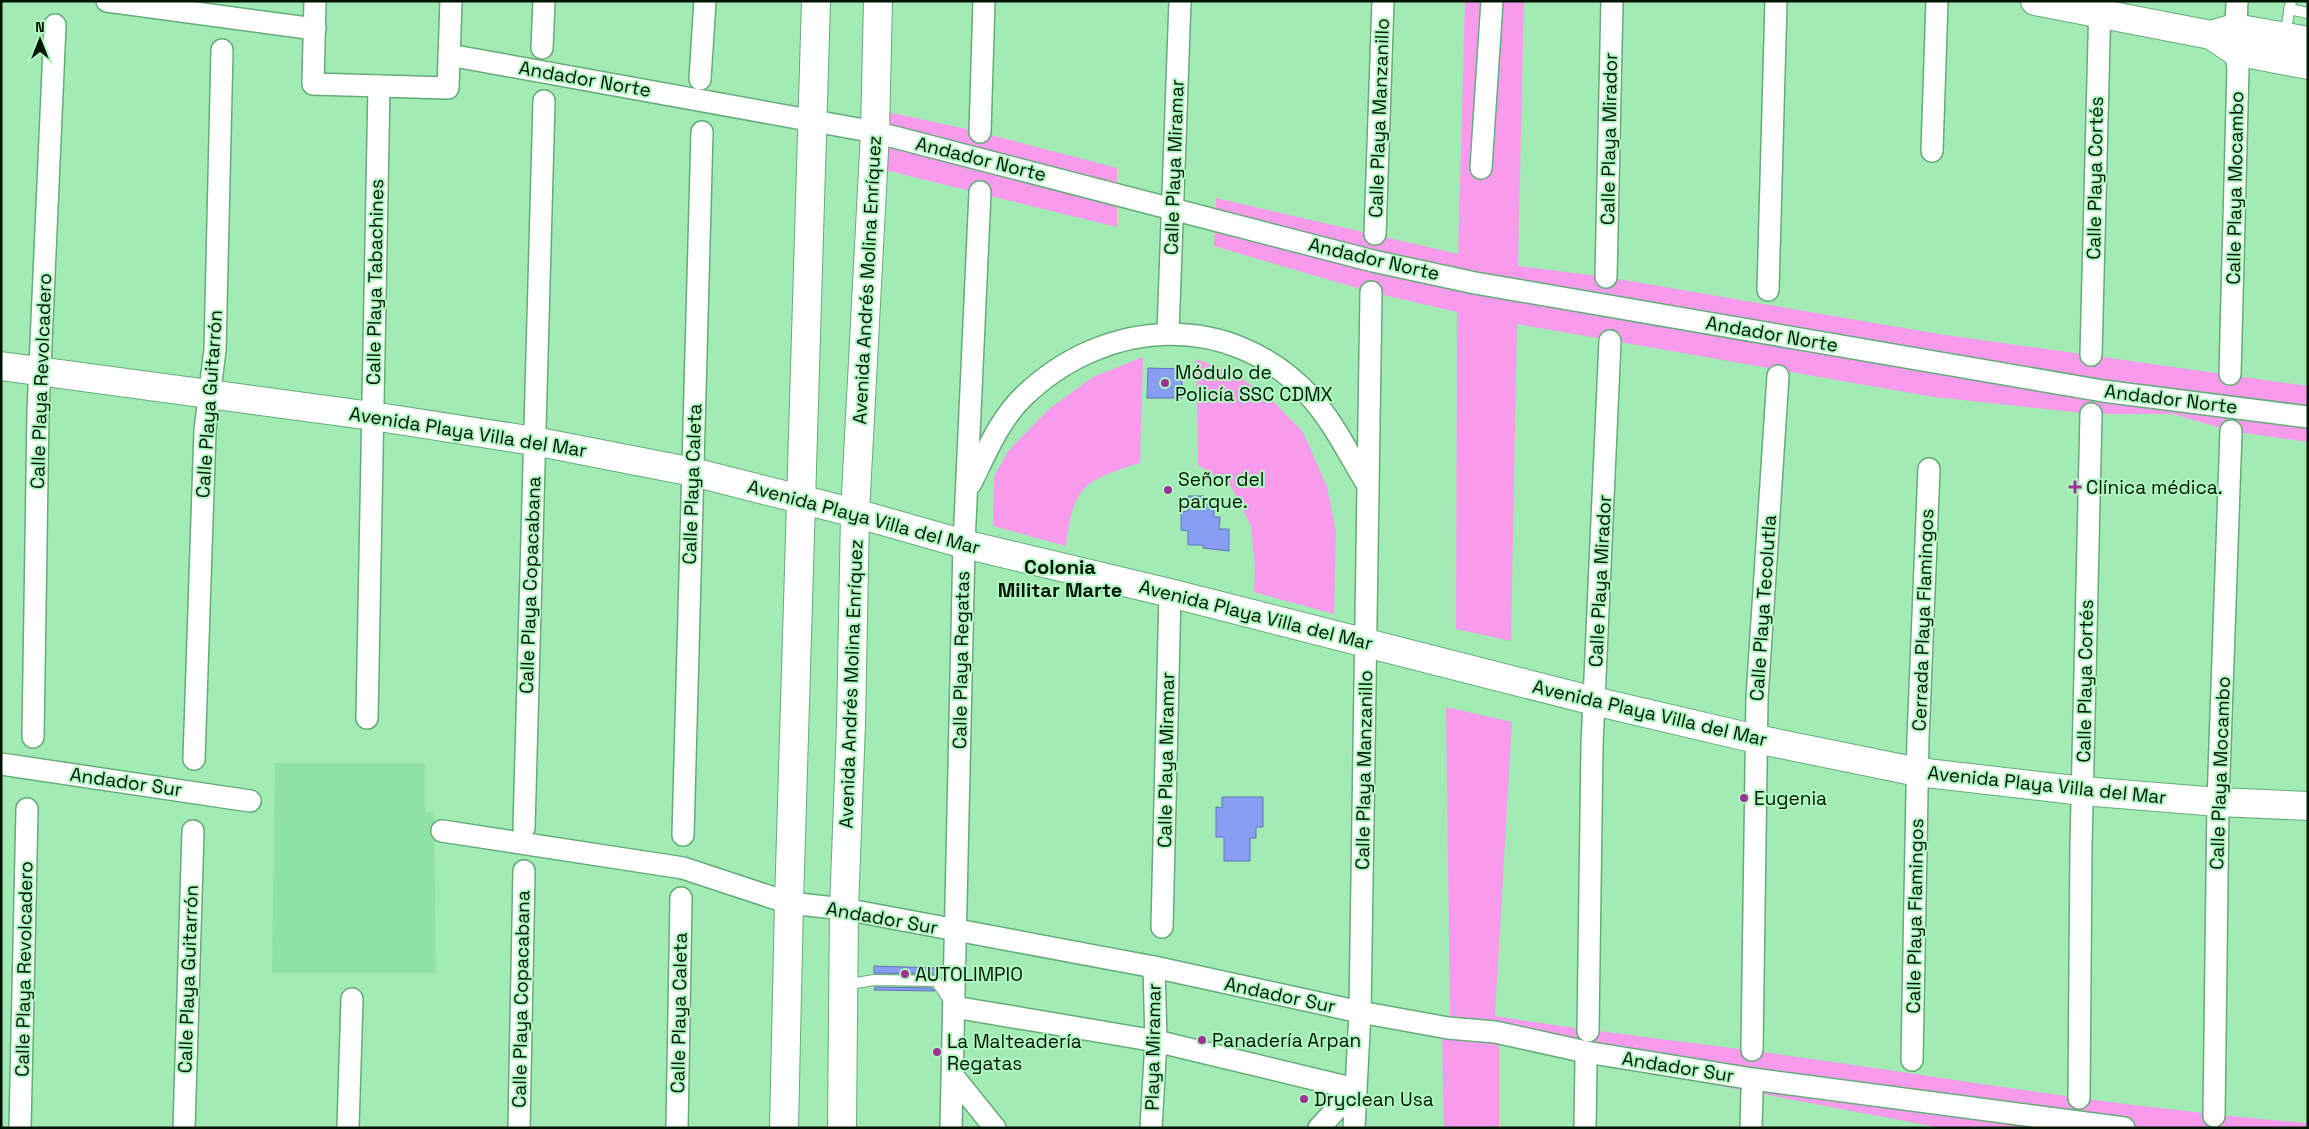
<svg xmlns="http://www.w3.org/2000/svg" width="2309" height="1129" font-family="'Space Grotesk',sans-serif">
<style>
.built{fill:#90e1a6}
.green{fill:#f99bed}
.building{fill:#889ef2;stroke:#6172b5}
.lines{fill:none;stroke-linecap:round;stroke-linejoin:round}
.lane-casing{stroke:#64ac78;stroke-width:12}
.street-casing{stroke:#64ac78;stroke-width:24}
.secondary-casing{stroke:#64ac78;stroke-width:30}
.primary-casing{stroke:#64ac78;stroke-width:30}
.lane{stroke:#fff;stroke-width:10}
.street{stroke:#fff;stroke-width:21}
.secondary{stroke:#fff;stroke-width:28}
.primary{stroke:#fff;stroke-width:28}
.poi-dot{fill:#9d3293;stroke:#aff9c1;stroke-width:2}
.labels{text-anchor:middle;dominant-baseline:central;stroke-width:4;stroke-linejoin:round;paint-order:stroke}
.street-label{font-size:19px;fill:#001403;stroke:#aff9c1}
.poi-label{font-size:19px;fill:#001403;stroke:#aff9c1;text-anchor:start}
.neighbourhood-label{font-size:20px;font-weight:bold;fill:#001403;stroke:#aff9c1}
</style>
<rect width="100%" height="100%" fill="#a2ebb5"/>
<!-- built -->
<polygon class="built" points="275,763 425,763 425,812 434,813 436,973 272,973"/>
<!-- green -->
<g class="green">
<polygon points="1465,1 1524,1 1518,266 1606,277 1939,334 2308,386 2308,442 2231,431 2173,414 2091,414 1934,397 1517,324 1511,641 1456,629 1457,312 1371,292 1214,246 1216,198 1458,254"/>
<polygon points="888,112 980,132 1117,168 1117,227 885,170"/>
<path d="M1143,357l-3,106c-16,5 -47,14 -57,27 -12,14 -15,39 -17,56l-73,-20 1,-50 15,-26 40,-41 44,-32z"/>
<polygon points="1196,359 1231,372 1267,395 1303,432 1327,487 1336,532 1334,614 1254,592 1255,568 1251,526 1231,486 1198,465"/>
<path d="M1446,707l66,15 -17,294c103,17 207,27 310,42 167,24 334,52 503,65v5h-366l-443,-84v84h-55l-2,-94 6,-6 2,-16z"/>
</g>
<!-- building -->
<g class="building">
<polygon points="1148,368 1182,369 1182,398 1147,398"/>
<polygon points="1188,496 1204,496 1204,504 1214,505 1214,517 1220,517 1219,529 1229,529 1229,551 1203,548 1203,545 1188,545 1188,531 1181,530 1181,512 1188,511"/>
<polygon points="1222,797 1263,797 1263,827 1256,827 1256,838 1250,838 1250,861 1224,861 1224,837 1216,837 1216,807 1222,808"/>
<polygon points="874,966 936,968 936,974 874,973"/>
<polygon points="875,987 932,988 935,991 874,990"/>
</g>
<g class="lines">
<!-- lane casing -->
<g class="lane-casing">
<g id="lane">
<polyline points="2289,9 2308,13"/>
<polyline points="2285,35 2291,1"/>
<polyline points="844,985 874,980 936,981 950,1002"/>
</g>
</g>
<!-- street casing -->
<g class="street-casing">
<g id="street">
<polyline points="107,1 315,29"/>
<polyline points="315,1 313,84 448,88 451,1"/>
<polyline points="542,48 544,1"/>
<polyline points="449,55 875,132 1373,261 1475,283 2103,391 2308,417"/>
<polyline points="700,79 705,1"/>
<polyline points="980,132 984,1"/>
<polyline points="1932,151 1937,1"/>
<polyline points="1481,168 1492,1"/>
<polyline points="1375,234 1383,1"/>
<polyline points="1606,277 1612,1"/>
<polyline points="1768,290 1776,1"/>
<polyline points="1168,333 1180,1"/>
<polyline points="2091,355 2100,1"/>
<polyline points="2230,374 2238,68 2235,51 2237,1"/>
<path d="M971,483c15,-30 28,-63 53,-87 81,-78 205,-86 285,-1 24,26 40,60 58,89"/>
<polyline points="367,718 379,86"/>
<polyline points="33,737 38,412 55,25"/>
<polyline points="194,759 205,430 215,350 222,50"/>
<polyline points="1,764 250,801"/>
<polyline points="524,828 544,101"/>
<polyline points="442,831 683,868 789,903 844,909 1154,967 1360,1012 1448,1028 1495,1032 1586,1052 1753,1079 2124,1128"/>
<polyline points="683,835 702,132"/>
<polyline points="1162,927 1170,593"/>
<polyline points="954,1007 1156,1041 1355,1089"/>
<polyline points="1588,1031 1592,745 1610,341"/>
<polyline points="1752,1050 1757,698 1778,376"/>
<polyline points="1912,1060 1918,738 1929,469"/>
<polyline points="953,1076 995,1128"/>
<polyline points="2079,1098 2081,846 2091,414"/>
<polyline points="2214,1116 2218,802 2231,431"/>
<polyline points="20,1128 27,809"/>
<polyline points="184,1128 193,831"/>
<polyline points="348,1128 352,999"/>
<polyline points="519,1128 524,871"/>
<polyline points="677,1128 681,898"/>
<polyline points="951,1128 964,544 980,192"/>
<polyline points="1151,1128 1156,1041 1154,967"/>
<polyline points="1319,1128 1355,1089"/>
<polyline points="1354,1128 1360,1012 1371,292"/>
<polyline points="1585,1128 1586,1061"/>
<polyline points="1751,1128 1752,1091"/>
</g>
</g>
<!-- secondary casing -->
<g class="secondary-casing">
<g id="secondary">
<polyline points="2035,1 2211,35 2235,51 2308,65"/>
<polyline points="2211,35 2235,28 2308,41"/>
</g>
</g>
<!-- primary casing -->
<g class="primary-casing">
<g id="primary">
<polyline points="1,366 372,416 534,441 693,472 855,513 964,544 1170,593 1594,701 1756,739 1918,772 2083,791 2218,802 2308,806"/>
<polyline points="784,1128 789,903 816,1"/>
<polyline points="842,1128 844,909 851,724 855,513 875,132 878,1"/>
</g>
</g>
<!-- lane -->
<use href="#lane" class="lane"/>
<!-- street -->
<use href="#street" class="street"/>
<!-- secondary -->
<use href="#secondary" class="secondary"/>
<!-- primary -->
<use href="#primary" class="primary"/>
</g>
<!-- markers -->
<g class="poi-dot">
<circle cx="1165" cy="383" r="5"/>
<path d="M2072.5 479.5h5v5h5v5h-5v5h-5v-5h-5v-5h5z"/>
<circle cx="1168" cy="490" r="5"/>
<circle cx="1744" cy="798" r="5"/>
<circle cx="905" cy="974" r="5"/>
<circle cx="1202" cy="1040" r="5"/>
<circle cx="937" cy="1052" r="5"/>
<circle cx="1304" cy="1099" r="5"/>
</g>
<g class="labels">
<!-- street labels -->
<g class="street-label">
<text transform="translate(585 79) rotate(10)">Andador Norte</text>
<text transform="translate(1379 118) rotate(-88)">Calle Playa Manzanillo</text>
<text transform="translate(1609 139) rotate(-89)">Calle Playa Mirador</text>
<text transform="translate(981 159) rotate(14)">Andador Norte</text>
<text transform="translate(1174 167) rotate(-88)">Calle Playa Miramar</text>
<text transform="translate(2095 178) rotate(-89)">Calle Playa Cortés</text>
<text transform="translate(2235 188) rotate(-89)">Calle Playa Mocambo</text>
<text transform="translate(1374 259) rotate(13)">Andador Norte</text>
<text transform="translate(867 280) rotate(-87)">Avenida Andrés Molina Enríquez</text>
<text transform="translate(375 282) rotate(-89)">Calle Playa Tabachines</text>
<text transform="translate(1772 334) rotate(10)">Andador Norte</text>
<text transform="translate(41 381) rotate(-88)">Calle Playa Revolcadero</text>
<text transform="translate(2171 399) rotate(7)">Andador Norte</text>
<text transform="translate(209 404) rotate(-86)">Calle Playa Guitarrón</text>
<text transform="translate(468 432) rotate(9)">Avenida Playa Villa del Mar</text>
<text transform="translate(692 484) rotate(-88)">Calle Playa Caleta</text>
<text transform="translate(864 517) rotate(15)">Avenida Playa Villa del Mar</text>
<text transform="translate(1600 581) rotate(-87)">Calle Playa Mirador</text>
<text transform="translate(530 585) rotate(-88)">Calle Playa Copacabana</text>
<text transform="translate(1763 608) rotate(-86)">Calle Playa Tecolutla</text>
<text transform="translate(1256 615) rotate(14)">Avenida Playa Villa del Mar</text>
<text transform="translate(1923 620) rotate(-88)">Cerrada Playa Flamingos</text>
<text transform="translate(961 660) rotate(-89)">Calle Playa Regatas</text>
<text transform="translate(2085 681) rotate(-89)">Calle Playa Cortés</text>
<text transform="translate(851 684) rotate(-88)">Avenida Andrés Molina Enríquez</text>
<text transform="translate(1650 713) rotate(13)">Avenida Playa Villa del Mar</text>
<text transform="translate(1166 760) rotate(-89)">Calle Playa Miramar</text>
<text transform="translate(1364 770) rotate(-89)">Calle Playa Manzanillo</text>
<text transform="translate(2220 773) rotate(-88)">Calle Playa Mocambo</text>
<text transform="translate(126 782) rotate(8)">Andador Sur</text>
<text transform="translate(2047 785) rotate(6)">Avenida Playa Villa del Mar</text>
<text transform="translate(1915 916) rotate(-89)">Calle Playa Flamingos</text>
<text transform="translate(882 918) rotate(10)">Andador Sur</text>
<text transform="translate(24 969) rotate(-89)">Calle Playa Revolcadero</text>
<text transform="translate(188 979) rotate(-88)">Calle Playa Guitarrón</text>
<text transform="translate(1280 995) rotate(12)">Andador Sur</text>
<text transform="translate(521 999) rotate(-89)">Calle Playa Copacabana</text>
<text transform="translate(679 1013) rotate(-89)">Calle Playa Caleta</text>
<text transform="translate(1153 1047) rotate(-89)">Playa Miramar</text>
<text transform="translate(1678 1067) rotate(9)">Andador Sur</text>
</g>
<!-- poi labels -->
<g class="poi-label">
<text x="1175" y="372">Módulo de<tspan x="1175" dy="22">Policía SSC CDMX</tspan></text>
<text x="1178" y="479">Señor del<tspan x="1178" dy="22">parque.</tspan></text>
<text x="2086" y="487">Clínica médica.</text>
<text x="1754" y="798">Eugenia</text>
<text x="915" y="974">AUTOLIMPIO</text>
<text x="1212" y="1040">Panadería Arpan</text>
<text x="947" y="1041">La Malteadería<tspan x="947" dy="22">Regatas</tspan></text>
<text x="1314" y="1099">Dryclean Usa</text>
</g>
<!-- neighbourhood labels -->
<g class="neighbourhood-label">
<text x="1060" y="567">Colonia<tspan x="1060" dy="23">Militar Marte</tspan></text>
</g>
</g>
<!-- border -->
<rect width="2309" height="1129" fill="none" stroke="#001403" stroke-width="5"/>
<!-- north arrow -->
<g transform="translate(40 40)" stroke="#aff9c1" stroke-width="4" paint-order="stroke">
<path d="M0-4L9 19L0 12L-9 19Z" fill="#001403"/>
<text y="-8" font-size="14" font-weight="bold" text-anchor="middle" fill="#001403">N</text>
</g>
</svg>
